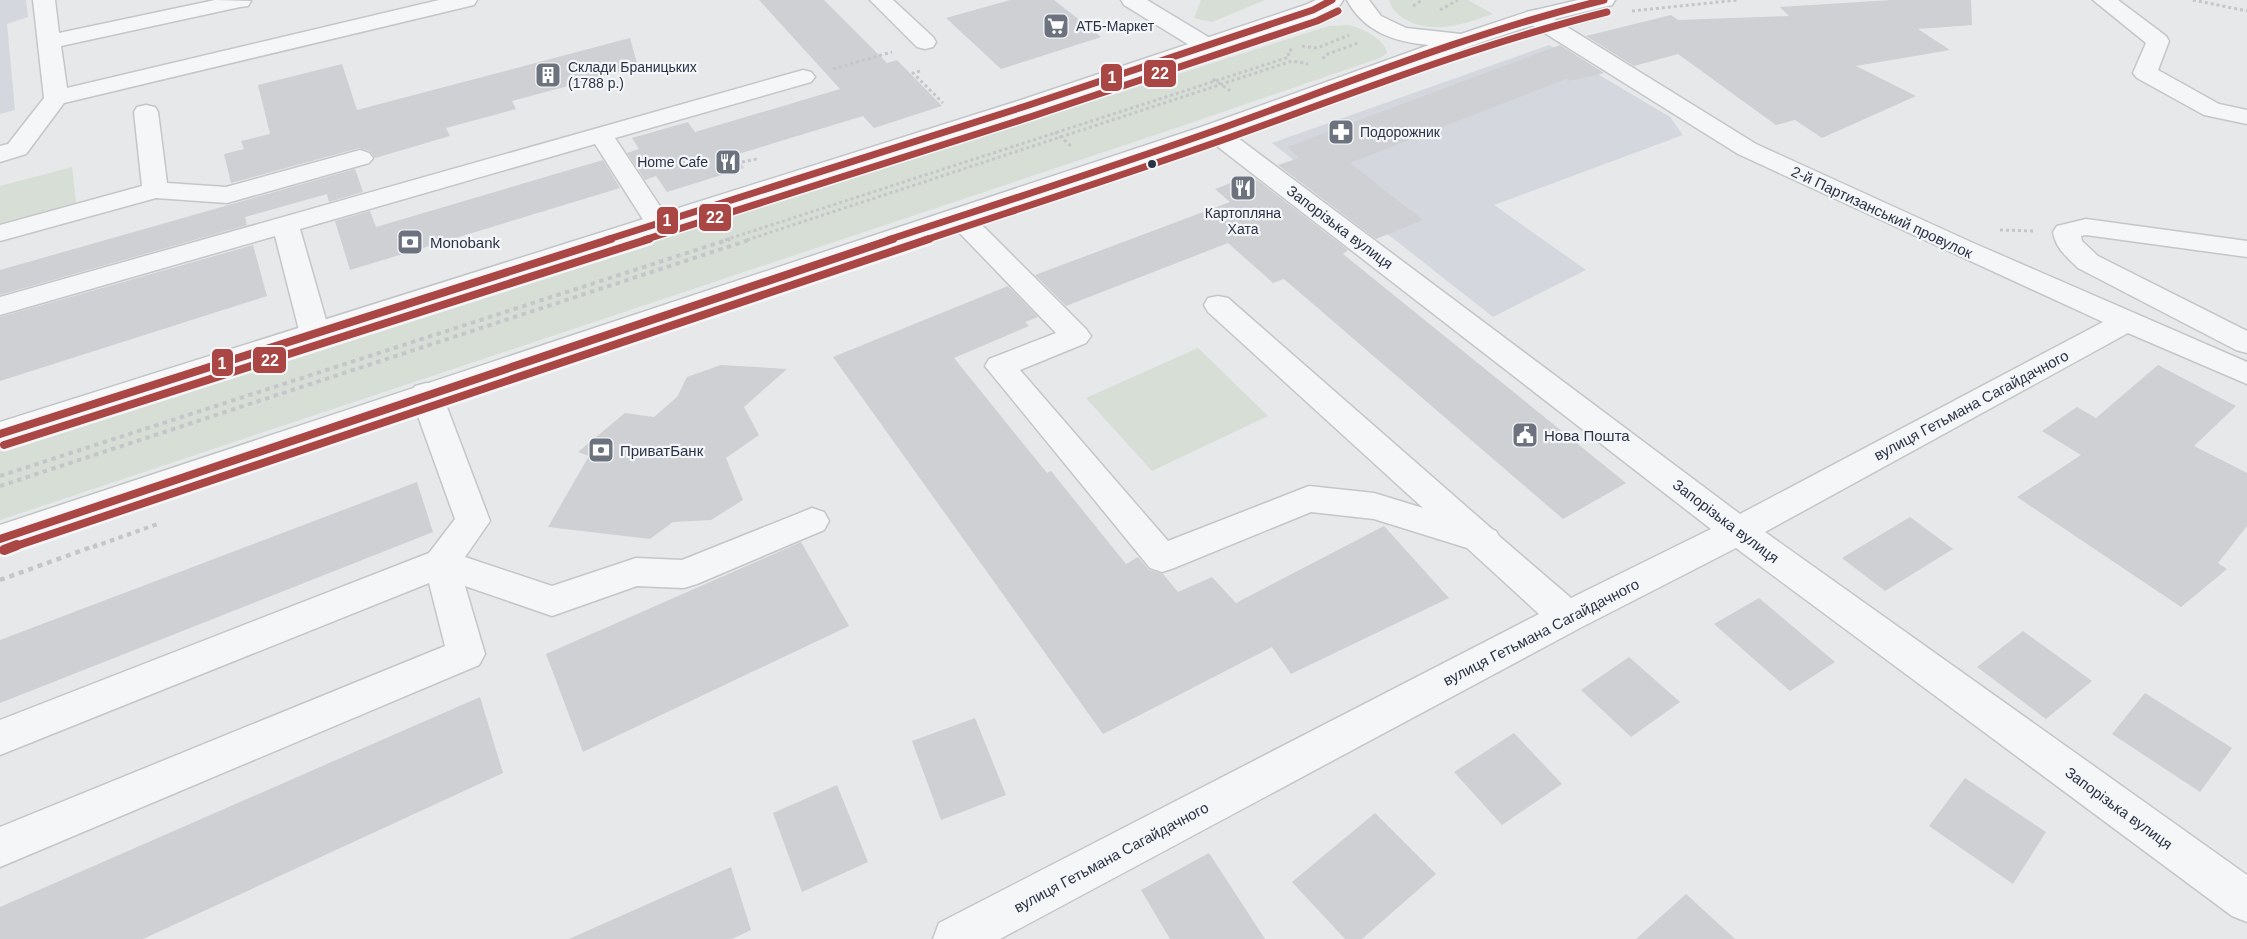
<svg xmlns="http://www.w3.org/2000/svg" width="2247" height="939" font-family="Helvetica,sans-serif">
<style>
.built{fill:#d4d7dd}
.green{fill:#d6ded6}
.building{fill:#ced0d3}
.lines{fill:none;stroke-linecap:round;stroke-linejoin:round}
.minor-casing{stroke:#c4c6c8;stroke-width:3}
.major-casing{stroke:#c2c5c8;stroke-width:3}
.path-far2{stroke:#c5c6ca;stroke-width:3;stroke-dasharray:3 3;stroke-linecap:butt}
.path-far1{stroke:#c5c6ca;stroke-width:4;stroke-dasharray:4.5 4.5;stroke-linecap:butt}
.path{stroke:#c5c6ca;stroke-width:4.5;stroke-dasharray:5 5;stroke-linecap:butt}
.minor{fill:#f5f6f7;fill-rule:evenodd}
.major{fill:#f8f8f8;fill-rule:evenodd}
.bus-1-far1-casing{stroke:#f4f6f9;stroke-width:10}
.bus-1-casing{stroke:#f4f6f9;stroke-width:13}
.bus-2-far2-casing{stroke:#f4f6f9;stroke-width:10}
.bus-2-far1-casing{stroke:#f4f6f9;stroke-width:13}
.bus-2-casing{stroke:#f4f6f9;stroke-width:15}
.bus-1-far1{stroke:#aa4643;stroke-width:7}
.bus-1{stroke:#aa4643;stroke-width:8}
.bus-2-far2{stroke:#aa4643;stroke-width:7}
.bus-2-far1{stroke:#aa4643;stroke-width:8}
.bus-2{stroke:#aa4643;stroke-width:10}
.bus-dot{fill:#2b3445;stroke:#f4f6f9;stroke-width:2}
.labels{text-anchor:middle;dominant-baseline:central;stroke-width:4.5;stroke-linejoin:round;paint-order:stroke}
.far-poi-label{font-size:14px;fill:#2b3445;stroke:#f4f6f9;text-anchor:start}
.street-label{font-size:15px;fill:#2b3445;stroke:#f4f6f9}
.poi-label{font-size:15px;fill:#2b3445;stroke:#f4f6f9;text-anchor:start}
.line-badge{stroke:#f4f6f9;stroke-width:2}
.badge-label{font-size:16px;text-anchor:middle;font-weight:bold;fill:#fff}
</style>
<rect width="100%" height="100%" fill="#e6e8ea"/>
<!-- built -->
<g class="built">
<polygon points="0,0 26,0 28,17 7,24 15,110 0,114"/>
<polygon points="1549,45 1670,117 1683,135 1494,205 1586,270 1493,317 1272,143"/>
</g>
<!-- green -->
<g class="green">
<polygon points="1201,0 1265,0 1212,22 1194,18"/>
<path d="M1389,0h79l25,14c-30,10 -60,22 -90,4 -7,-5 -12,-10 -14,-18z"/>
<path d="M1349,25c12,3 36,14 38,28l-7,5 -204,70 -1176,392v-70l1329,-424z"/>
<polygon points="72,167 76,203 0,224 0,186"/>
<polygon points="1198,348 1268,416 1152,471 1086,398"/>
</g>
<!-- building -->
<g class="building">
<polygon points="759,0 824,0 887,63 897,60 942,106 874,128 863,116 735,155 744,168 667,192 656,176 645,180 627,153 639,149 632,138 688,122 695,132 840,89"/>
<polygon points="1010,0 1054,0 1101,37 1001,69 946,18"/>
<polygon points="1891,0 1971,0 1972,25 1918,29 1950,50 1856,66 1916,96 1822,138 1795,120 1776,125 1678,54 1634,66 1586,36 1671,15 1678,20 1789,16 1780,7"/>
<polygon points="630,38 638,67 512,101 516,109 446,128 450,136 375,158 370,151 359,148 231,183 224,154 244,149 241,141 270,134 258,85 342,64 357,110"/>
<polygon points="1560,45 1604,73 1570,81 1566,79 1350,163 1423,220 1376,239 1278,165 1299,158 1287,147"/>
<polygon points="603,160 620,188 350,270 335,221 370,211 376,227"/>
<polygon points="355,169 363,192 329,202 327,194 245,217 247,225 0,295 0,270"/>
<polygon points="1251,175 1348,250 1343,254 1626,483 1563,519 1284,279 1273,283 1228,243 1066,306 1035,275 1230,202 1215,189"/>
<polygon points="253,245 267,296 0,381 0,317"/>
<polygon points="1008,286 1038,317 1025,322 1029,326 954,358 1047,473 1051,471 1126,564 1138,557 1149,570 1163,574 1178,592 1212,577 1236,603 1384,526 1449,598 1291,674 1272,647 1103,734 833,357"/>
<polygon points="721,365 787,369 744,407 759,435 726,458 743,500 711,520 673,522 650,539 548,527 589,456 578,452 625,413 654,417 677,397 687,377"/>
<polygon points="2158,365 2236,406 2194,446 2247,473 2247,526 2218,563 2227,569 2181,607 2017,497 2081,455 2042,431 2077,407 2096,418"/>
<polygon points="417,482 433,532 0,703 0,640"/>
<polygon points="1910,517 1953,549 1885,591 1842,558"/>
<polygon points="801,542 849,626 583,752 546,654"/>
<polygon points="1759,598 1835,662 1790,691 1714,624"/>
<polygon points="2023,631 2092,681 2046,719 1977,667"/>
<polygon points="1629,657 1680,702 1631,737 1581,690"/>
<polygon points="2145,693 2232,748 2200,792 2112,734"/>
<polygon points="480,697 503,773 143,939 0,939 0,907"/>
<polygon points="975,718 1006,795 941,820 912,741"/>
<polygon points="1514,733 1562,784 1502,825 1454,772"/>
<polygon points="1965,778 2046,832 2013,884 1929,826"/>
<polygon points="837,785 868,862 802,892 773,813"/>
<polygon points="1375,813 1436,874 1362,939 1345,939 1292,882"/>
<polygon points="1209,853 1265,939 1170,939 1141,890"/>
<polygon points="731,867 751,930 732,939 569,939"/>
<polygon points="1686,894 1735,939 1636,939"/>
</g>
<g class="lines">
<!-- minor casing -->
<g class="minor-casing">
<g id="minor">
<polygon points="33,0 55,0 59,33 215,0 251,1 248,6 240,7 61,46 67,88 439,0 477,0 474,5 64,103 26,154 0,162 0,146 8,144 44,98"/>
<polygon points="870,0 893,0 933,37 936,42 933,47 925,49 917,47"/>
<polygon points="1121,0 1147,0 1215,41 1218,46 1215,51 1207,53 1199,51 1124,5"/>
<polygon points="2093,0 2118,0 2166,36 2169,41 2158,70 2219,104 2247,110 2247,124 2204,115 2137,78 2133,73 2146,43"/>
<polygon points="1535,10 1543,12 1756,144 1971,242 2247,362 2247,384 2128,333 1765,532 2247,875 2247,922 2232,916 1736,548 1580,628 1000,939 933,939 939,923 1539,614 1467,548 1374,519 1311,512 1174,568 1162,572 1150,568 985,366 989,359 1056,333 950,223 946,217 950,211 959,209 968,211 1086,329 1091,336 1086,343 1020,370 1168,541 1309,486 1374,493 1423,508 1208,312 1204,305 1208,298 1218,296 1228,298 1492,529 1496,531 1499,536 1571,598 1711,529 1204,136 1201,131 1204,126 1213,124 1222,126 1740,514 2103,322 1738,154 1527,22 1524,17 1527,12"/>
<polygon points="803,70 811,72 815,77 811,82 615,138 671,223 667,229 658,231 649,229 595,144 300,229 330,334 325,341 315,344 305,341 300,334 275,236 0,315 0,297"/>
<polygon points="146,105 155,107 158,112 167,183 226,187 360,150 369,153 373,158 369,163 227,203 156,198 0,241 0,225 142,186 134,112 137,107"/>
<path d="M2086,219l161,22v16l-161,-22 -5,1 1,5 16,15 149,75v22l-11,-3 -158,-82c-12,-12 -22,-19 -25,-36l4,-6z"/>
<polygon points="426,383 437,386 442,394 490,521 465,557 552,586 636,558 682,560 812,508 824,512 829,521 824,530 697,584 684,588 637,586 552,616 465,586 485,654 479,665 0,867 0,827 445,646 429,583 0,755 0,720 429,553 455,519 410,394 415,386"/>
</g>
</g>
<!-- major casing -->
<g class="major-casing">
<g id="major">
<polygon points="1316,0 1343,0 1340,5 1321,15 1034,111 0,445 0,422 1018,101 1305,5"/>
<path d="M1347,0h22l12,16 25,12 55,6 66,-22 51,-12h37l-3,5 -69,17 -61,20 -260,94 -1222,416v-27l1204,-399 225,-81c-34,-3 -65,-13 -82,-45z"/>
</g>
</g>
<!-- path-far2 -->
<g class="path-far2">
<polyline points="2193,0 2247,11"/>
<polyline points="1413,6 1422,0"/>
<polyline points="1440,10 1458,0"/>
<polyline points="1632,11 1738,0"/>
<polyline points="1302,46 1317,48 1349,35"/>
<polyline points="1323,59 1325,55 1358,43"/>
<polyline points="833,69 892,52"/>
<polyline points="920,71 913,73 943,103"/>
<polyline points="1213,79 1232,92"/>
<polyline points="1055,132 1072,147"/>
<polyline points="742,162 757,159"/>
<polyline points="2000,230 2034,231"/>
<polyline points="725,240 1289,57 1288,52 1292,49"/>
<polyline points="747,240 1292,61 1308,64"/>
</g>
<!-- path-far1 -->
<g class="path-far1">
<polyline points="0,476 730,239"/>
<polyline points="0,486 752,239"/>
<polyline points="93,547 158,524"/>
</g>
<!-- path -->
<polyline class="path" points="0,580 97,545"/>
<!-- minor -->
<use href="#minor" class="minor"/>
<!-- major -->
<use href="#major" class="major"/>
<!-- bus-1-far1 casing -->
<g class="bus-1-far1-casing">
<g id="bus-1-far1">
<polyline points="606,240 1026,106 1313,10 1332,0"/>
<path d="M888,240c112,-37 225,-73 337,-113 125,-45 249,-95 379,-127"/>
</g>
</g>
<!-- bus-1 casing -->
<g class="bus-1-casing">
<g id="bus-1">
<polyline points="0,434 611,239"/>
<polyline points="0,539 893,239"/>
</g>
</g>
<!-- bus-2-far2 casing -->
<g class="bus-2-far2-casing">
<g id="bus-2-far2">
<polyline points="644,240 1030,117 1317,21 1338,11"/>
<path d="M925,240c102,-34 205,-67 306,-103 125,-45 248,-93 376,-125"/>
</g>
</g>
<!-- bus-2-far1 casing -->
<g class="bus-2-far1-casing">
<g id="bus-2-far1">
<polyline points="4,445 649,239"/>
<polyline points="13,547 929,239"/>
</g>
</g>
<!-- bus-2 casing -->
<g class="bus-2-casing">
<polyline id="bus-2" points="4,550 17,545"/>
</g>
<!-- bus-1-far1 -->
<use href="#bus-1-far1" class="bus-1-far1"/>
<!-- bus-1 -->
<use href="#bus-1" class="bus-1"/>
<!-- bus-2-far2 -->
<use href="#bus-2-far2" class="bus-2-far2"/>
<!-- bus-2-far1 -->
<use href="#bus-2-far1" class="bus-2-far1"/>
<!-- bus-2 -->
<use href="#bus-2" class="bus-2"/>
</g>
<!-- icons -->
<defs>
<g id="supermarket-square" transform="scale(1.35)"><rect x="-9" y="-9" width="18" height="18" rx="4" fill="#6c737f" stroke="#f4f6f9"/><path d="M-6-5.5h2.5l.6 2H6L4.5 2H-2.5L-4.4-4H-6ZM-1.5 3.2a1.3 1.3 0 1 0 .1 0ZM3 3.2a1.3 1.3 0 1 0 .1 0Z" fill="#fff"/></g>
<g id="building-square" transform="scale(1.35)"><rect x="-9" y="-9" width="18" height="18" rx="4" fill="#6c737f" stroke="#f4f6f9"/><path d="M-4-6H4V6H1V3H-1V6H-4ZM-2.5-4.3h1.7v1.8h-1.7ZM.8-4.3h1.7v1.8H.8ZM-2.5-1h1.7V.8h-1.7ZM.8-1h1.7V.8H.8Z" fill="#fff"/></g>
<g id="pharmacy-square" transform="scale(1.35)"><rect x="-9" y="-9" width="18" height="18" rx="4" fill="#6c737f" stroke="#f4f6f9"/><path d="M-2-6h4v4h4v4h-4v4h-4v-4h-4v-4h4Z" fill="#fff"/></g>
<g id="restaurant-square" transform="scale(1.35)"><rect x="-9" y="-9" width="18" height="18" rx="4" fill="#6c737f" stroke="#f4f6f9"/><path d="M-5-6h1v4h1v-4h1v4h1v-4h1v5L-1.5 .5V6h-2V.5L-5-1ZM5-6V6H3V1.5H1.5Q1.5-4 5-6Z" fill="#fff"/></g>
<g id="bank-square" transform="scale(1.35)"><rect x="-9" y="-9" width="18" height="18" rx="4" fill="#6c737f" stroke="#f4f6f9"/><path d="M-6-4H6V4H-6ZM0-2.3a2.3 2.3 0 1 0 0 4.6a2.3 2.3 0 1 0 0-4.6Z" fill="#fff"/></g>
<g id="civic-square" transform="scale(1.35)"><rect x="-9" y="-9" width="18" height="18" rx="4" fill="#6c737f" stroke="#f4f6f9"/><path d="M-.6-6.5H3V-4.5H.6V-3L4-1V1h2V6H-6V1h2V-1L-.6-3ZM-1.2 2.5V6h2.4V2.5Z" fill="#fff"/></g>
</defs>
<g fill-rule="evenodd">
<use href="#supermarket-square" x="1056" y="26"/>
<use href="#building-square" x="548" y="75"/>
<use href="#pharmacy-square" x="1341" y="132"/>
<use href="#restaurant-square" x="728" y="162"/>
<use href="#restaurant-square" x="1243" y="188"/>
<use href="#bank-square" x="410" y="242"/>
<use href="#civic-square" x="1525" y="435"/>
<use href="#bank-square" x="601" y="450"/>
</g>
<!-- markers -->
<circle class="bus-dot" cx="1152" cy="164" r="5"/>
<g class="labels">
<!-- far-poi labels -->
<g class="far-poi-label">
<text x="1076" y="26">АТБ-Маркет</text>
<text x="568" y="67">Склади Браницьких<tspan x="568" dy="16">(1788 р.)</tspan></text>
<text x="1360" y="132">Подорожник</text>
<text x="708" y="162" text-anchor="end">Home Cafe</text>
<text x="1243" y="213" text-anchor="middle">Картопляна<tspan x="1243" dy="16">Хата</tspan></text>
</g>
<!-- street labels -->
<g class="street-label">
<text transform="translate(1882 212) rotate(25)">2-й Партизанський провулок</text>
<text transform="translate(1340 227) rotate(37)">Запорізька вулиця</text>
<text transform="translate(1971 405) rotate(-28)">вулиця Гетьмана Сагайдачного</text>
<text transform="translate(1726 521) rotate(37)">Запорізька вулиця</text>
<text transform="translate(1541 632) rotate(-27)">вулиця Гетьмана Сагайдачного</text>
<text transform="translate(2119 808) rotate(36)">Запорізька вулиця</text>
<text transform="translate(1111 857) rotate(-28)">вулиця Гетьмана Сагайдачного</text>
</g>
<!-- poi labels -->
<g class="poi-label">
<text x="430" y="242">Monobank</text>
<text x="1544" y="435">Нова Пошта</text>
<text x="620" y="450">ПриватБанк</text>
</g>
</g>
<g class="line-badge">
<rect x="1143" y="59" width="34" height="29" rx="6" fill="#aa4643"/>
<rect x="1100" y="63" width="23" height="29" rx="6" fill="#aa4643"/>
<rect x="698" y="203" width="34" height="29" rx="6" fill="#aa4643"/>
<rect x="656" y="206" width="23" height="29" rx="6" fill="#aa4643"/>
<rect x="252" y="346" width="35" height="28" rx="6" fill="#aa4643"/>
<rect x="211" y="348" width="23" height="29" rx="6" fill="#aa4643"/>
</g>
<g class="badge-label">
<text x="1160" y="79">22</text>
<text x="1112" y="83">1</text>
<text x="715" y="223">22</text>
<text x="667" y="226">1</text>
<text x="270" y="366">22</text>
<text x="222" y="369">1</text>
</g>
</svg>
